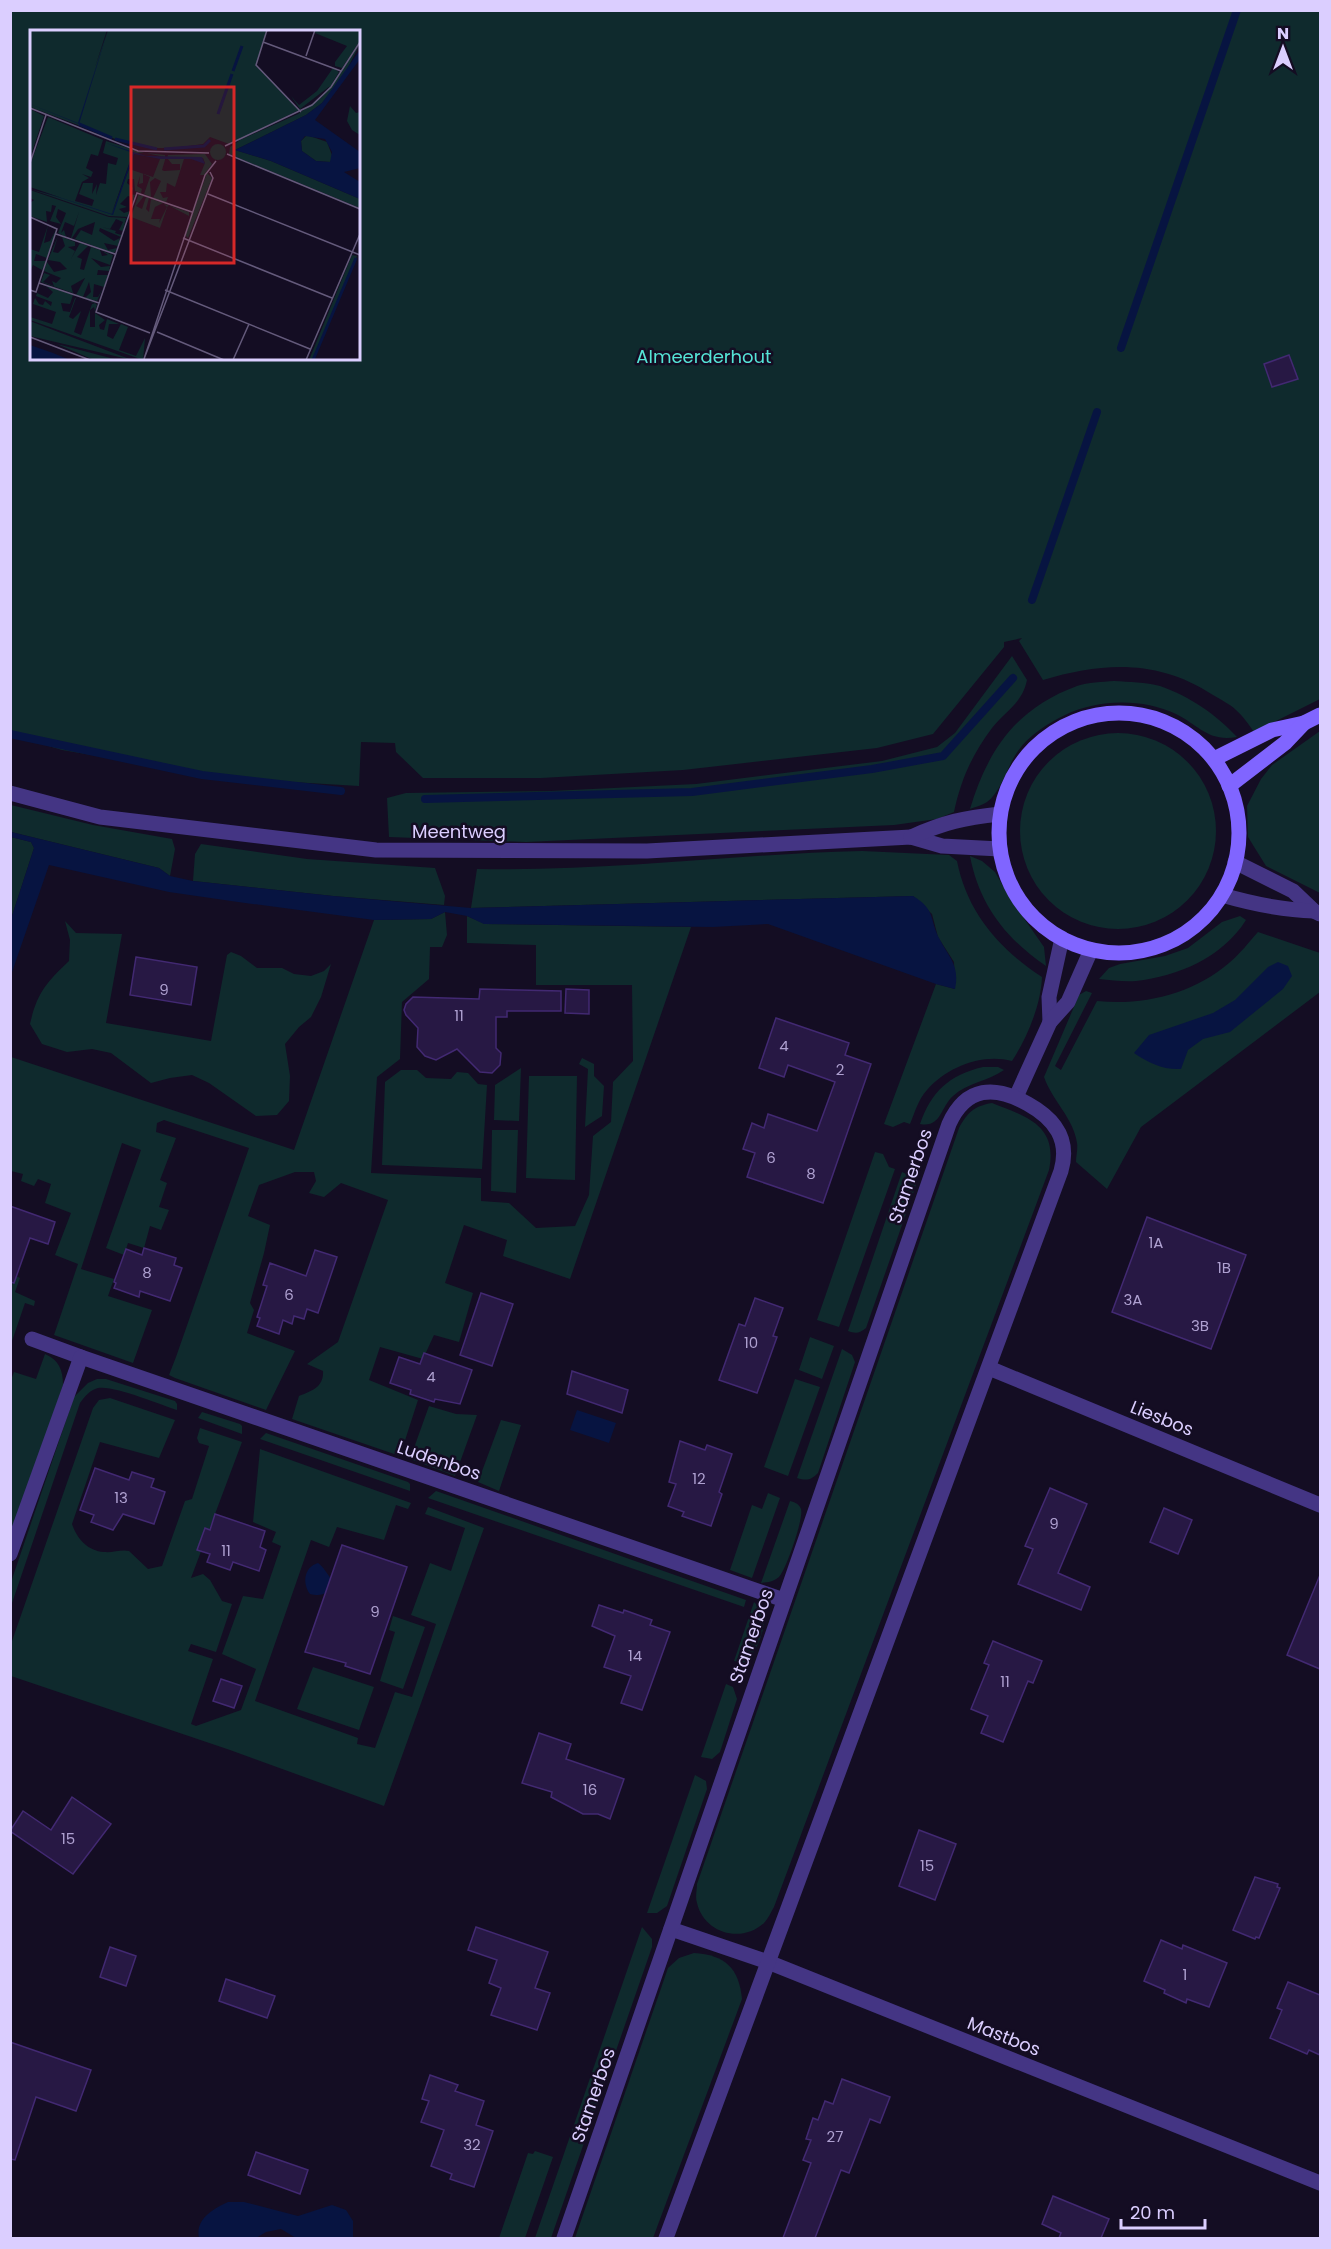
<svg xmlns="http://www.w3.org/2000/svg" width="1331" height="2249" font-family="Poppins,sans-serif">
<style>
.green{fill:#0f2a2d;fill-rule:evenodd}
.water{fill:#071441}
.lines{fill:none;stroke-linecap:round;stroke-linejoin:round}
.stream{stroke:#071441;stroke-width:8}
.building{fill:#271844;stroke:#422972;stroke-width:1.5}
.street{stroke:#443584;stroke-width:15}
.secondary{stroke:#8065ff;stroke-width:15}
.labels{text-anchor:middle;dominant-baseline:central;stroke-width:5;stroke-linejoin:round;paint-order:stroke}
.number-label{font-size:15px;fill:#aea0d0}
.park-label{font-size:18px;fill:#55e4d6;stroke:#140d23}
.street-label{font-size:18px;fill:#dbceff;stroke:#140d23}
.inset-river{fill:none;stroke:#071441;stroke-width:3}
.inset-road{fill:none;stroke:#645a7b;stroke-width:1.5}
.view{fill:#d62828;fill-opacity:0.15;stroke:#d62828;stroke-width:3}
.inset-edge{fill:none;stroke:#dbceff;stroke-width:3}
</style>
<rect width="100%" height="100%" fill="#140d23"/>
<!-- green -->
<g class="green">
<path d="M10,11h1310v688l-66,33c-5,-7 -11,-16 -18,-22 -6,-6 -15,-10 -23,-15 -55,-36 -110,-33 -170,-15l-24,-39 3,-3 -18,4v5l-71,87 -56,14 -194,22 -142,8h-118l-27,-26 -1,-9 -34,-1 -2,44 -133,-8 -164,-28 -51,-15zM32,32h326v326h-326z"/>
<path d="M1012,656l15,24c-5,24 -21,30 -35,48 -20,27 -31,51 -38,84l-17,7 -43,6 -368,17 -137,-5 -2,-39 19,-5 145,-2 145,-7 186,-23 55,-14 18,-14z"/>
<path d="M1114,681c15,1 32,1 46,5 29,10 57,29 77,51 -29,5 -37,-11 -61,-23 -34,-16 -78,-15 -111,1 -17,8 -37,21 -47,36 -11,15 -16,40 -31,51 -4,3 -12,5 -17,7 18,-60 47,-101 107,-123 11,-4 25,-4 37,-5z"/>
<polygon points="1320,731 1320,893 1266,866 1248,837 1247,806 1261,779 1272,765"/>
<circle cx="1118" cy="831" r="98"/>
<polygon points="11,805 93,825 172,839 175,849 170,876 159,868 11,832"/>
<polygon points="11,837 31,842 34,848 11,919"/>
<polygon points="201,844 307,859 435,868 445,896 444,905 333,896 193,881 195,854"/>
<path d="M862,851l87,4 8,6c10,51 42,88 85,116 -1,28 -15,61 -30,84 -30,-8 -65,6 -85,29 -9,10 -12,22 -17,34l-6,-2 -11,5 -9,-3 52,-140 19,5 -1,-27 -16,-25 -6,-23 -19,-18 -442,12 6,-39c128,3 256,-15 385,-18z"/>
<path d="M970,856l12,5 13,11 16,28 33,47 2,19c-41,-28 -67,-62 -76,-110z"/>
<path d="M445,912l2,23 -5,12h-12l-1,32 -27,23 -2,57 -23,18 -6,96 110,5v23l28,2 27,25 39,-2 14,-31 4,-59 18,-14 2,-40 20,-21 -1,-76h-96v-40l-69,-2v-27l18,8 206,3 -121,352 -67,-23 4,-16 -43,-15 -19,58 28,10 -14,49 -25,-7 -11,24 -43,-12 -11,33 49,20 -18,56 -108,-37 7,-23c13,-5 25,-9 24,-25l-16,-7 31,-22 50,-142 -47,-17 -17,14 -15,-4 7,-12 -2,-9h-19l-36,13 -11,31 22,9 -6,28 -14,50 4,7 -7,23 48,18 -29,59 -91,-32 -6,-3 7,-18 73,-209 -85,-28 -7,3 -1,9 20,6 -16,42 7,3 -8,24 10,3 -8,20 -11,-4 -6,22 -16,-5 -4,12 -18,-7 35,-98 -19,-7 -41,126 33,10 -6,17 44,14 -19,53 -79,-28 24,-71 -23,-9 16,-42 -26,-10 6,-19 -13,-5 -4,7 -13,-5 2,-7 -12,-3v-114l283,93 80,-230 57,-1z"/>
<path d="M1240,916l6,4c-24,38 -68,56 -110,61 -12,1 -25,-1 -37,-2l10,-11 11,-4 45,-8 23,-8 34,-26z"/>
<path d="M65,921l11,12 46,1 -16,89 105,18 16,-86 4,-3 10,4 16,12h25l12,6 17,2 13,-5 7,-7 -10,33 -10,20 -12,10 -14,17 5,32 -1,25 -12,14 -21,1 -47,-33 -17,-8 -22,3 -19,5 -40,-30 -19,-4 -25,3 -25,-8 -12,-20c7,-31 16,-41 39,-63l1,-21z"/>
<path d="M1258,932l62,21v39l-179,135 -34,62 -31,-27c0,-6 2,-13 1,-19 -3,-24 -25,-43 -33,-66l35,-82 7,-4 6,2 -37,73 6,4 36,-69c46,5 96,-7 132,-38 11,-9 20,-21 29,-31z"/>
<polygon points="582,1058 594,1064 594,1076 604,1086 602,1116 585,1127 588,1069 579,1064"/>
<path d="M983,1067h15l6,3c-16,11 -37,13 -51,26 -13,12 -12,32 -33,28 11,-32 29,-49 63,-57z"/>
<polygon points="521,1068 519,1121 494,1120 495,1085"/>
<polygon points="401,1070 417,1070 426,1078 451,1079 457,1072 468,1073 478,1084 487,1085 482,1169 382,1165 385,1082"/>
<polygon points="529,1076 577,1076 575,1180 526,1178"/>
<path d="M992,1103c36,14 66,23 57,67l-275,737c-3,5 -6,12 -10,16 -23,21 -60,10 -67,-20 -2,-6 0,-13 0,-19l262,-756c8,-15 15,-22 33,-25z"/>
<polygon points="492,1130 518,1130 516,1193 491,1191"/>
<polygon points="875,1152 883,1154 889,1167 895,1169 839,1327 817,1320"/>
<path d="M902,1172l11,5 3,8 -50,143c-6,5 -10,6 -18,3z"/>
<polygon points="16,1276 20,1278 15,1292 35,1301 34,1306 25,1303 12,1341 11,1354 11,1287"/>
<polygon points="810,1337 834,1346 822,1379 799,1370"/>
<path d="M842,1349l10,6 3,7 -37,111c-7,7 -11,8 -21,5z"/>
<path d="M45,1354c14,6 18,16 18,31l-52,155v-160l3,-8 22,7z"/>
<path d="M97,1379h9l69,22 2,3v6c-16,-5 -63,-25 -79,-22 -8,2 -13,8 -18,15l-69,203v-24l63,-185 14,-14z"/>
<polygon points="795,1379 820,1387 788,1476 764,1467"/>
<path d="M110,1398l65,22 -16,38 -59,-16 -28,82c5,15 16,27 32,28 9,1 17,-3 25,-1l19,18 14,-3 23,-65 7,-2 17,-53 -10,-3 -2,-5 3,-10 42,14 -51,136 12,-4 7,6 12,21 10,3 -16,48 -25,-8 -3,7 25,8 -22,65 5,2 45,-16 15,-41 -34,-15 21,-58 20,3 18,-53 -9,-4 4,-10 -23,-10 7,-73 151,54 -3,6 -12,-4 -12,35 -47,-13 -8,20 -18,-7 -56,161 103,37 -1,6 18,4 20,-56 17,5 24,-73 -25,-9 19,-52 21,8 14,-43 -40,-14 3,-7 56,21 -100,278 -154,-56 -219,-74v-32l82,-236 6,-8z"/>
<polygon points="429,1406 456,1414 477,1415 455,1476 410,1459"/>
<polygon points="202,1412 240,1424 242,1426 242,1434 198,1418"/>
<polygon points="501,1420 521,1425 499,1491 478,1482"/>
<polygon points="266,1433 408,1482 410,1484 410,1491 260,1439"/>
<polygon points="436,1491 746,1600 744,1607 428,1498"/>
<polygon points="768,1493 780,1498 752,1578 730,1570 752,1505 762,1509"/>
<path d="M790,1501c5,1 9,3 11,8 3,9 -15,61 -22,68 -6,5 -11,5 -18,6z"/>
<path d="M754,1602c4,4 7,6 9,11 5,13 -8,45 -20,50l-9,-2z"/>
<polygon points="393,1616 425,1627 403,1689 380,1681 395,1632 389,1630"/>
<polygon points="313,1667 374,1687 359,1730 297,1709"/>
<polygon points="726,1684 733,1687 737,1699 720,1752 712,1759 701,1757"/>
<polygon points="695,1775 706,1781 707,1789 667,1906 657,1913 647,1913"/>
<polygon points="642,1927 652,1939 652,1947 551,2238 535,2238"/>
<path d="M694,1953c31,2 45,15 48,46l-89,239h-78l93,-270 11,-10z"/>
<polygon points="535,2151 553,2157 525,2238 499,2238 528,2153 533,2154"/>
</g>
<!-- water -->
<g class="water">
<path d="M11,832l148,36 11,8 23,5 140,15 138,12 442,-12c23,14 16,22 26,42 10,20 21,27 16,51l-19,-5 -168,-60 -55,3 -229,-3 -17,-8 -22,-4 -14,7 -57,1 -136,-18 -69,-10 -120,-27 -38,110v-56l23,-71 -3,-6 -20,-5z"/>
<path d="M1278,962l10,4 4,10 -9,13 -53,43 -27,7 -15,11 -7,19c-18,1 -32,-6 -47,-16l15,-18 64,-22 22,-13 33,-33z"/>
<polygon points="577,1410 616,1423 609,1443 570,1430"/>
<path d="M318,1563c8,6 10,14 18,21 -9,9 -13,13 -26,10 -8,-11 -6,-27 8,-31z"/>
<path d="M228,2202h16l54,14 34,-11 14,5 7,11v17h-57l-15,-9 -15,3 -10,6h-57c-4,-19 14,-29 29,-36z"/>
</g>
<g class="lines">
<!-- stream -->
<g class="stream">
<polyline points="1121,348 1237,10"/>
<polyline points="1032,600 1097,412"/>
<polyline points="10,734 202,775 341,791"/>
<polyline points="425,799 692,792 872,769 943,756 1013,678"/>
</g>
</g>
<!-- building -->
<g class="building">
<polygon points="1289,355 1298,379 1272,387 1264,364"/>
<polygon points="136,957 197,967 191,1005 130,995"/>
<polygon points="480,989 561,991 561,1011 507,1011 507,1017 496,1017 496,1048 501,1053 500,1065 492,1073 480,1072 457,1049 436,1060 425,1056 417,1047 418,1028 406,1015 404,1010 406,1004 413,997 479,999"/>
<polygon points="566,989 589,990 589,1014 565,1013"/>
<polygon points="776,1018 849,1043 845,1055 871,1064 823,1203 747,1177 755,1153 743,1149 752,1123 764,1128 768,1114 817,1131 835,1082 788,1065 784,1077 759,1068"/>
<polygon points="10,1206 55,1222 48,1244 30,1238 14,1283 10,1282"/>
<polygon points="1147,1217 1246,1255 1211,1349 1112,1312"/>
<polygon points="144,1248 176,1258 174,1265 182,1268 170,1301 140,1291 139,1297 114,1288 116,1283 114,1282 126,1249 142,1255"/>
<polygon points="315,1250 337,1257 318,1313 307,1309 304,1319 294,1316 292,1324 283,1320 279,1334 257,1326 260,1318 257,1317 267,1286 263,1285 270,1263 306,1276"/>
<polygon points="481,1293 513,1304 492,1366 460,1355"/>
<polygon points="755,1298 783,1308 773,1336 777,1337 757,1393 719,1380 739,1324 745,1326"/>
<polygon points="424,1353 472,1370 460,1404 435,1399 434,1402 410,1394 411,1390 390,1383 399,1357 420,1364"/>
<polygon points="572,1371 628,1390 622,1413 567,1394"/>
<polygon points="680,1441 705,1450 707,1445 732,1454 719,1492 722,1494 711,1526 682,1516 684,1512 668,1506 676,1484 669,1482"/>
<polygon points="95,1468 129,1480 132,1472 154,1479 151,1487 165,1492 154,1524 123,1514 113,1530 91,1522 94,1515 80,1510"/>
<polygon points="1050,1488 1087,1504 1058,1573 1090,1587 1081,1610 1018,1584 1033,1549 1025,1546"/>
<polygon points="1164,1508 1192,1520 1178,1554 1150,1542"/>
<polygon points="215,1514 265,1531 260,1547 266,1550 259,1571 233,1562 230,1570 207,1562 210,1554 197,1550 205,1528 210,1530"/>
<polygon points="342,1545 407,1567 370,1674 345,1666 346,1663 305,1652"/>
<polygon points="1320,1575 1320,1669 1287,1655"/>
<polygon points="599,1605 623,1613 624,1610 652,1620 650,1625 670,1632 642,1710 621,1703 631,1676 604,1667 615,1636 592,1626"/>
<polygon points="993,1641 1042,1661 1033,1683 1028,1681 1003,1742 981,1733 988,1716 971,1709 989,1665 984,1663"/>
<polygon points="221,1679 242,1686 234,1708 213,1701"/>
<polygon points="539,1733 571,1744 566,1759 624,1779 610,1819 598,1814 583,1814 551,1797 552,1792 522,1783"/>
<polygon points="72,1797 111,1824 73,1874 10,1831 23,1811 51,1830"/>
<polygon points="919,1830 956,1844 935,1900 899,1886"/>
<polygon points="1255,1877 1278,1884 1277,1887 1280,1888 1259,1938 1256,1937 1255,1939 1233,1930"/>
<polygon points="476,1927 548,1952 535,1988 550,1993 537,2030 491,2015 501,1988 489,1983 497,1960 468,1950"/>
<polygon points="1161,1940 1182,1949 1183,1945 1227,1963 1209,2007 1187,1999 1186,2003 1164,1993 1165,1990 1144,1981"/>
<polygon points="110,1947 136,1956 126,1986 100,1977"/>
<polygon points="226,1979 275,1996 267,2018 219,2001"/>
<polygon points="1288,1982 1320,1995 1320,2055 1309,2050 1307,2054 1270,2038 1282,2010 1277,2008"/>
<polygon points="10,2042 91,2070 76,2111 36,2097 15,2160 10,2159"/>
<polygon points="430,2075 458,2085 455,2091 484,2101 476,2125 493,2131 474,2187 450,2179 452,2174 431,2166 444,2130 421,2122 429,2101 422,2099"/>
<polygon points="842,2079 890,2097 880,2123 870,2119 849,2173 841,2170 815,2238 783,2238 811,2163 803,2160 811,2140 806,2139 813,2118 818,2120 825,2101 833,2104"/>
<polygon points="256,2152 308,2170 300,2194 248,2175"/>
<polygon points="1053,2196 1109,2219 1101,2238 1059,2238 1061,2233 1042,2224"/>
</g>
<g class="lines">
<!-- street -->
<g class="street">
<polyline points="10,793 100,817 376,850 647,851 911,837 942,846 1000,849"/>
<path d="M911,837c34,-15 52,-19 89,-23"/>
<polyline points="1235,862 1293,891 1314,911 1320,914"/>
<path d="M1222,895c31,9 59,15 92,16"/>
<polyline points="1050,1022 1049,997 1062,938"/>
<polyline points="1016,1097 1050,1022 1068,1002 1091,950"/>
<polyline points="32,1339 81,1357"/>
<polyline points="989,1368 1320,1505"/>
<polyline points="10,1554 81,1357 784,1600"/>
<polyline points="671,1929 768,1962 1320,2183"/>
<path d="M564,2238l385,-1114c17,-38 46,-39 79,-20 27,15 42,36 33,67l-395,1067"/>
</g>
<!-- secondary -->
<g class="secondary">
<circle cx="1119" cy="833" r="120"/>
<polyline points="1214,759 1272,730 1304,723 1320,715"/>
<polyline points="1229,786 1285,743 1304,723"/>
</g>
</g>
<g class="labels">
<!-- number labels -->
<g class="number-label">
<text x="164" y="989">9</text>
<text x="459" y="1015">11</text>
<text x="784" y="1045">4</text>
<text x="840" y="1069">2</text>
<text x="771" y="1157">6</text>
<text x="811" y="1173">8</text>
<text x="1156" y="1242">1A</text>
<text x="1224" y="1267">1B</text>
<text x="147" y="1272">8</text>
<text x="289" y="1294">6</text>
<text x="1133" y="1299">3A</text>
<text x="1200" y="1325">3B</text>
<text x="751" y="1342">10</text>
<text x="431" y="1376">4</text>
<text x="699" y="1478">12</text>
<text x="121" y="1497">13</text>
<text x="1054" y="1523">9</text>
<text x="226" y="1550">11</text>
<text x="375" y="1611">9</text>
<text x="635" y="1655">14</text>
<text x="1005" y="1681">11</text>
<text x="590" y="1789">16</text>
<text x="68" y="1838">15</text>
<text x="927" y="1865">15</text>
<text x="1185" y="1974">1</text>
<text x="835" y="2136">27</text>
<text x="472" y="2144">32</text>
</g>
<!-- park labels -->
<g class="park-label">
<text x="704" y="356">Almeerderhout</text>
</g>
<!-- street labels -->
<g class="street-label">
<text x="459" y="831">Meentweg</text>
<text transform="translate(910 1176) rotate(-71)">Stamerbos</text>
<text transform="translate(1162 1418) rotate(22)">Liesbos</text>
<text transform="translate(439 1460) rotate(19)">Ludenbos</text>
<text transform="translate(751 1636) rotate(-71)">Stamerbos</text>
<text transform="translate(1004 2036) rotate(22)">Mastbos</text>
<text transform="translate(593 2095) rotate(-71)">Stamerbos</text>
</g>
</g>
<!-- overview -->
<g transform="translate(30 30)">
<rect width="330" height="330" fill="#140d23"/>
<path d="M0,0h77l-12,37 13,-37h159l-11,36 43,44 -70,34 -19,-7 -7,7 -30,4h-25l-30,-8 -88,-33zM286,0h44v11l-18,27 -7,-2v-4l12,-16 -32,-13zM330,14l-16,31 -22,28 -16,12 -71,35 36,11 89,38v9l-131,-54 1,-7 10,-7 58,-26 24,-17zM303,38l6,4 -9,14 -30,23 -9,-13 8,9 18,-14zM320,76l6,7 4,-1v23l-8,-5 -5,-9zM0,79l14,7 -14,42 1,-6zM18,87l55,23 -5,16 -7,-2 -5,14 7,4 -2,5 -9,-3 7,4 -7,4 -7,19 17,5 2,-6 -15,-6 4,-11h10l-1,11 5,-10 -1,11 4,-12 6,1 2,-21 8,2 2,-7 -15,-5 3,-12 38,12h-11l-22,62 18,-46 24,8 7,-18 5,-2 -19,-4 19,2v5l-3,10 2,1 16,-1v-6h-8l-5,-6 17,1 -9,28 -8,-4 -1,9h-6l3,6 5,-1 -2,5 -13,-4 8,-17 -6,-3 -5,4 1,15 -7,-3 6,-17 -7,-3v9l-4,1 1,-8 -3,10 5,3 -1,4 -6,-2 -1,-12h-6l-1,4 6,5 -2,6 4,1 -5,14 1,-12 -3,-1 -8,8 7,3 -8,2 5,4 6,-2 -3,6 -18,-1 -79,-27 32,9 -32,-11v-22zM277,105l20,7 6,16 -3,4 -14,-1 -14,-10 -1,-10zM180 122a8 8 0 1 1 16 0a8 8 0 1 1-16 0ZM175,124l7,10 -8,11h-4l5,-12 -2,-5h-36l1,-3zM177,143l5,5 -24,60 -3,-3zM0,160l79,27 17,1 -3,13 -4,-1 4,-8 -7,-3 -6,10 -8,-2 14,4 -1,2 6,2v2l-21,-9 -1,3 15,10 6,-3 -2,8 -14,-3 4,7 9,-2 -2,4 -2,1 -38,-14 6,-9 11,5 3,-13 -17,7 -6,9h-1l8,-26 -5,14 -9,-4 -4,11 3,-3 2,7 -8,-4 8,-20 -8,-4 -2,8 5,7 -11,-3 6,-15 -4,-1 -1,7 -5,-1 1,11 -17,-6v-13l4,-3 -4,-2zM108,166v-1l6,1 -8,10 6,3 4,-12 3,1 -3,11 3,3 2,-13 12,4 -8,4 -4,12h9l-1,4 8,-16 -3,-3 25,8v4l-21,-11 -8,23 -29,-11zM18,195l-4,18 6,-2 7,-13 -10,30 -11,-4 -2,7h12l-4,9 -9,-5 -3,7v-23l9,3zM28,206l-5,16 5,1 7,-7 -3,-9 13,5v4l-7,1 7,4 -4,8 9,-16 8,3 -11,11 5,2 -2,10 4,1 7,-23 9,3 2,6 6,-1 -6,-4 11,4 -3,10 -19,-7 10,9 9,-1 -1,5 -11,-1 -1,5h11l-4,12 -10,-3 -1,13h5l5,-9 -6,13 -12,-3 6,-6 -2,-10 -6,15 -7,-2 9,-17 -14,8 2,7 -32,-11 3,-9 6,2 -7,7 11,4 -2,-5 4,2 5,-5 -17,-7 3,-9 7,10 13,-3 -7,-7 -12,-2zM322,225l5,1 -43,104h-5zM16,256l27,9 -3,9 -9,-1 2,8 7,1 5,-14h1l-7,19 4,2 8,-8 -7,21 7,3 11,-31h3l-7,-3 7,2 2,2 -2,6 -1,-4 -4,3v17h5v-14l10,7 -6,5 1,4 4,1 3,-11 12,5h-10l-2,12 6,3 8,-15 7,3 -9,23 17,6 9,-18 -2,22 -113,-40v-3l22,7 4,-12 -23,-8 2,-6 4,6 4,1 2,-4 6,5 1,-4 -16,-6 1,-3 11,5 5,-6zM0,291l31,12 71,27 -102,-24zM27,314l61,16h-24z" fill="#0f2a2d"/>
<path d="M78,0l-29,94 -49,-20 48,19zM330,20v9l-45,61 45,32v16l-16,4 16,10v17l-89,-38 -36,-11 71,-35 16,-12zM275,106l20,3 7,13 -2,10 -14,-1 -14,-10 -1,-10zM76,113l40,13 56,1 3,7 -14,-5h-31l-26,-5 -21,61 -83,-27 82,26 21,-61zM0,315l23,8 17,7h-40z" fill="#071441" fill-rule="evenodd"/>
<path class="inset-river" d="M203,41l9,-25M188,84l14,-40M49,94l33,14M85,109l42,10M134,119l40,-3 6,-6M283,330l43,-102"/>
<path class="inset-road" d="M237,0l-11,35 45,47M233,12l78,29M276,26l9,-26M0,78l108,43 71,2M195,116l87,-41 19,-18 29,-45M197,124l133,55M0,133l16,-48M180,142l3,6 -69,181 61,-184 11,-14M178,164l152,61M0,187l27,12 -21,63 -6,-2M26,204l59,20M153,208l149,60M9,253l60,20M135,260l145,59M127,302l67,28M120,303l-54,-21 32,-94 9,-25 55,19M0,307l60,23M203,330l16,-36M276,330l54,-126"/>
<path class="view" d="M101,57h103v176h-103z"/>
<rect width="330" height="330" class="inset-edge"/>
</g>
<!-- border -->
<rect width="1331" height="2249" fill="none" stroke="#dbceff" stroke-width="24"/>
<!-- north arrow -->
<g transform="translate(1283 48)" stroke="#140d23" stroke-width="4.5" paint-order="stroke">
<path d="M0-4.5L10 22L0 15L-10 22Z" fill="#dbceff"/>
<text y="-9" font-size="16" font-weight="bold" text-anchor="middle" fill="#dbceff">N</text>
</g>
<!-- scale -->
<path d="M1121 2219v9h84v-9" fill="none" stroke="#dbceff" stroke-width="3"/>
<text x="1130" y="2219" font-size="18" fill="#dbceff" stroke="#140d23" stroke-width="4.5" paint-order="stroke">20 m</text>
</svg>
